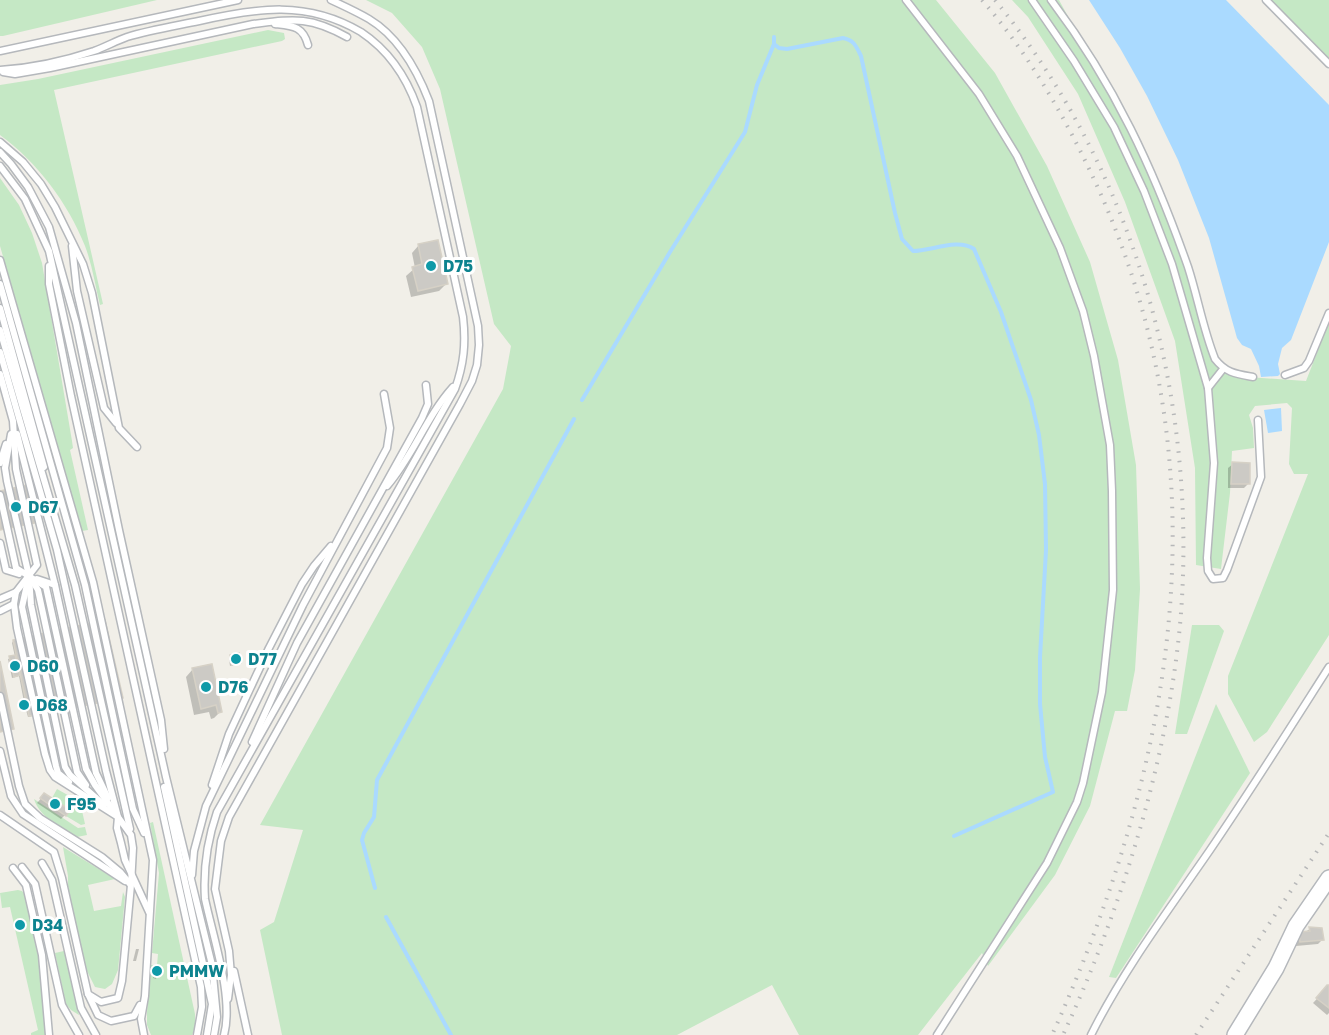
<svg xmlns="http://www.w3.org/2000/svg" width="1329" height="1035" font-family="'Golos Text',sans-serif">
<style>
.green{fill:#c5e8c5}
.water{fill:#aadaff}
.shadow{fill:#0003}
.lines{fill:none;stroke-linecap:round;stroke-linejoin:round}
.stream{stroke:#aadaff;stroke-width:4}
.building{fill:#cccac5;stroke:#d6d1c6;stroke-width:1.5}
.service-casing{stroke:#b5b8bc;stroke-width:9}
.tertiary-casing{stroke:#b5b8bc;stroke-width:18}
.service{stroke:#fff;stroke-width:6}
.tertiary{stroke:#fff;stroke-width:15}
.rail{stroke:#b6b7b8;stroke-width:4;stroke-dasharray:1.5 8;stroke-linecap:butt}
.culture-dot{fill:#0f9aa8;stroke:#fff;stroke-width:2}
.labels{text-anchor:middle;dominant-baseline:central;stroke-width:6;stroke-linejoin:round;paint-order:stroke}
.culture-label{font-size:16px;font-weight:bold;fill:#0d838f;stroke:#fff;text-anchor:start}
</style>
<rect width="100%" height="100%" fill="#f1efe8"/>
<!-- green -->
<g class="green">
<polygon points="0,0 157,0 3,36 0,36"/>
<polygon points="366,0 936,0 995,73 1047,166 1090,262 1118,360 1136,465 1140,589 1135,670 1127,711 1115,711 1090,806 1055,875 988,966 982,953 918,1035 799,1035 772,985 677,1035 282,1035 260,930 274,922 303,830 260,825 503,389 511,346 494,324 440,89 422,47 392,13"/>
<polygon points="1012,0 1059,0 1144,156 1172,224 1216,360 1234,376 1306,381 1329,322 1329,635 1267,732 1254,742 1228,694 1228,676 1308,474 1294,474 1289,464 1292,408 1287,403 1255,406 1249,415 1253,428 1254,448 1232,451 1230,493 1221,569 1196,565 1195,468 1175,341 1125,202 1078,94 1028,17"/>
<polygon points="1265,0 1329,0 1329,65"/>
<path d="M268,30l16,3 1,6 -3,2 -228,49 49,214 -3,1c-5,-20 -8,-41 -15,-59 -17,-43 -48,-84 -85,-111v-50l38,-6z"/>
<polygon points="0,178 19,205 32,233 42,263 72,441 73,448 70,450 88,530 82,531 0,246"/>
<polygon points="1192,625 1219,625 1224,631 1187,734 1175,734"/>
<polygon points="1216,704 1250,773 1116,978 1109,977"/>
<polygon points="57,789 80,802 85,824 81,825 66,816 70,810 52,798"/>
<path d="M34,799l44,29 7,-1 2,8 -10,2c-16,-10 -37,-19 -43,-38z"/>
<polygon points="153,822 195,1014 195,1028 192,1035 151,1035 147,1025 147,1012 151,965 155,965 154,977 159,977 160,966 157,965 158,954 152,953 159,873 150,823"/>
<polygon points="63,847 115,879 88,885 94,911 121,906 123,892 125,897 118,970 112,984 105,989 95,987 85,967 68,886 68,876"/>
<polygon points="18,890 22,891 26,896 40,963 47,1035 31,1035 31,1033 38,1030 10,907 2,908 0,893"/>
<polygon points="64,951 79,1015 71,1010 66,1004 55,953"/>
</g>
<!-- water -->
<g class="water">
<polygon points="1089,0 1226,0 1329,105 1329,242 1291,340 1282,348 1278,364 1280,374 1278,376 1261,377 1259,366 1251,349 1242,345 1237,338 1209,238 1178,160 1147,96 1120,48"/>
<polygon points="1281,408 1282,431 1268,433 1264,410"/>
</g>
<!-- shadow -->
<g class="shadow">
<polygon points="419,245 446,284 439,291 411,297 406,276 415,268 412,253"/>
<polygon points="1233,464 1248,484 1244,488 1228,488 1228,468"/>
<polygon points="13,641 120,699 28,717 26,710 20,711 19,704 24,702 19,676 12,678 8,659 15,657 12,643"/>
<polygon points="231,657 240,663 230,666 229,659"/>
<polygon points="193,669 221,711 214,718 211,719 209,712 194,715 186,677"/>
<polygon points="44,795 65,815 61,819 37,803"/>
<polygon points="20,921 21,929 17,931 15,924"/>
<polygon points="1310,929 1322,940 1318,944 1296,946 1295,938"/>
<polygon points="136,949 139,949 136,961 133,961"/>
<polygon points="155,966 159,967 156,979 153,978"/>
<polygon points="1329,986 1329,1013 1327,1015 1313,1003"/>
</g>
<g class="lines">
<!-- stream -->
<g class="stream">
<path d="M774,44l5,4 8,1 56,-11c11,2 13,8 18,18l34,157 7,26 11,12c18,0 45,-13 61,-2l27,63 30,88 8,35 6,49 1,66 -6,107v47l5,53 8,35 -99,44"/>
<polyline points="582,400 670,252 745,132 757,85 774,44 774,37"/>
<polyline points="375,888 362,840 364,833 374,817 377,780 574,419"/>
<polyline points="386,917 451,1035"/>
</g>
</g>
<!-- building -->
<g class="building">
<polygon points="438,240 448,284 418,291 412,267 422,264 418,244"/>
<polygon points="1232,462 1250,463 1250,484 1231,484"/>
<polygon points="27,485 35,523 0,530 0,491"/>
<polygon points="105,620 123,698 29,716 13,640"/>
<polygon points="239,653 241,663 232,665 230,655"/>
<polygon points="15,655 20,675 14,677 9,656"/>
<polygon points="0,661 14,729 0,732"/>
<polygon points="212,664 222,712 218,713 216,705 201,709 192,668"/>
<polygon points="44,793 70,810 66,816 40,798"/>
<polygon points="1309,927 1322,928 1324,940 1300,942 1299,932 1310,931"/>
<polygon points="1327,985 1329,985 1329,1008 1316,998"/>
</g>
<g class="lines">
<!-- service casing -->
<g class="service-casing">
<g id="service">
<polyline points="906,0 979,94 1017,156 1060,248 1083,311 1094,356 1110,445 1112,491 1113,590 1102,692 1083,783 1077,802 1047,863 937,1035"/>
<polyline points="1032,0 1074,61 1114,127 1144,191 1172,264 1208,388 1223,369"/>
<path d="M1051,0c63,83 103,170 137,267 10,31 15,62 27,92 11,14 21,15 38,18"/>
<polyline points="1266,0 1329,64"/>
<path d="M275,24c18,2 28,2 33,21"/>
<polyline points="0,51 238,0"/>
<path d="M0,70c31,-2 64,-9 94,-19 11,-4 22,-10 33,-14 23,-7 48,-11 72,-16 58,-13 108,-21 162,11 27,18 45,44 56,75l46,210c3,26 1,47 -8,72l-238,423c-10,29 -14,57 -12,87 8,38 29,99 19,136"/>
<path d="M3,72l12,2 35,-6 203,-44c41,-5 57,-8 94,13"/>
<polyline points="0,142 23,162 41,184 55,207 83,264 92,293 119,428 137,447"/>
<polyline points="0,152 11,164 28,187 49,227 76,323 119,530 161,720 164,749"/>
<polyline points="0,166 25,199 49,251 166,777 212,965 217,1017 214,1035"/>
<polyline points="72,246 77,291 104,408 116,423"/>
<polyline points="0,260 93,582 153,860 145,996 141,1019 144,1035"/>
<polyline points="49,266 49,284 71,396 201,987 202,1007 197,1035"/>
<polyline points="0,284 85,585 133,809 144,833"/>
<polyline points="0,308 44,467"/>
<polyline points="0,330 75,585 130,829"/>
<polyline points="0,352 57,550 106,771 118,817 117,828 121,843 125,860 149,912"/>
<polyline points="0,374 13,421 16,469 37,565 16,592 14,604 17,628 45,754 50,770 55,777 118,817 131,835 133,848 131,885 122,981 118,998 101,1002 88,994 62,878 54,852 0,815"/>
<polyline points="1285,375 1304,368 1309,361 1329,313"/>
<polyline points="1208,388 1214,463 1207,558 1208,571 1213,579 1223,578 1227,570 1261,477 1258,420"/>
<polyline points="11,434 5,468 7,481 29,576 31,605 65,767 70,775 104,805"/>
<polyline points="17,434 55,585"/>
<polyline points="0,463 6,444"/>
<path d="M387,486c26,-30 39,-69 66,-99"/>
<polyline points="0,495 16,568 46,587 86,769 95,785 116,814"/>
<polyline points="0,543 6,570 19,574"/>
<polyline points="31,579 38,590 77,772 86,785"/>
<polyline points="37,579 55,585 96,773 108,798"/>
<polyline points="28,580 22,607 56,766 58,773 69,782"/>
<polyline points="0,599 16,592"/>
<polyline points="0,611 14,604"/>
<polyline points="0,696 19,786 25,804 40,818 102,857 120,872 130,884"/>
<polyline points="252,742 297,643 422,418 428,404 426,385"/>
<polyline points="0,751 11,796 23,814 125,881"/>
<polyline points="212,785 229,734 269,648 302,584 314,566 331,546"/>
<polyline points="164,787 212,1004 207,1035"/>
<polyline points="42,863 52,880 81,1008 96,1035"/>
<polyline points="22,867 35,884 62,1005 79,1035"/>
<polyline points="13,868 26,885 42,955 49,1035"/>
<polyline points="192,875 194,851 206,806 303,605 387,448 390,428 384,394"/>
<polyline points="234,971 248,1035"/>
<polyline points="88,994 98,1015 111,1021 134,1016 140,1005"/>
<path d="M228,999l3,-24 -2,-24 -14,-62 6,-48 8,-24 231,-413 12,-23 5,-16 2,-20 -1,-19 -49,-225c-12,-31 -30,-64 -60,-82 -12,-7 -25,-13 -38,-19"/>
<path d="M1091,1035c33,-66 77,-124 119,-185 41,-60 80,-122 119,-183"/>
</g>
</g>
<!-- tertiary casing -->
<g class="tertiary-casing">
<polyline id="tertiary" points="1235,1035 1276,968 1296,926 1329,878"/>
</g>
<!-- service -->
<use href="#service" class="service"/>
<!-- tertiary -->
<use href="#tertiary" class="tertiary"/>
<!-- rail -->
<g class="rail">
<path d="M982,0c50,58 89,127 120,197 123,280 72,568 -50,838"/>
<path d="M995,0c139,170 202,395 186,613 -11,140 -59,295 -118,422"/>
<polyline points="1196,1035 1329,833"/>
</g>
</g>
<!-- markers -->
<g class="culture-dot">
<circle cx="431" cy="266" r="6"/>
<circle cx="16" cy="507" r="6"/>
<circle cx="236" cy="659" r="6"/>
<circle cx="15" cy="666" r="6"/>
<circle cx="206" cy="687" r="6"/>
<circle cx="24" cy="705" r="6"/>
<circle cx="55" cy="804" r="6"/>
<circle cx="20" cy="925" r="6"/>
<circle cx="157" cy="971" r="6"/>
</g>
<g class="labels">
<!-- culture labels -->
<g class="culture-label">
<text x="443" y="266">D75</text>
<text x="28" y="507">D67</text>
<text x="248" y="659">D77</text>
<text x="27" y="666">D60</text>
<text x="218" y="687">D76</text>
<text x="36" y="705">D68</text>
<text x="67" y="804">F95</text>
<text x="32" y="925">D34</text>
<text x="169" y="971">PMMW</text>
</g>
</g>
</svg>
